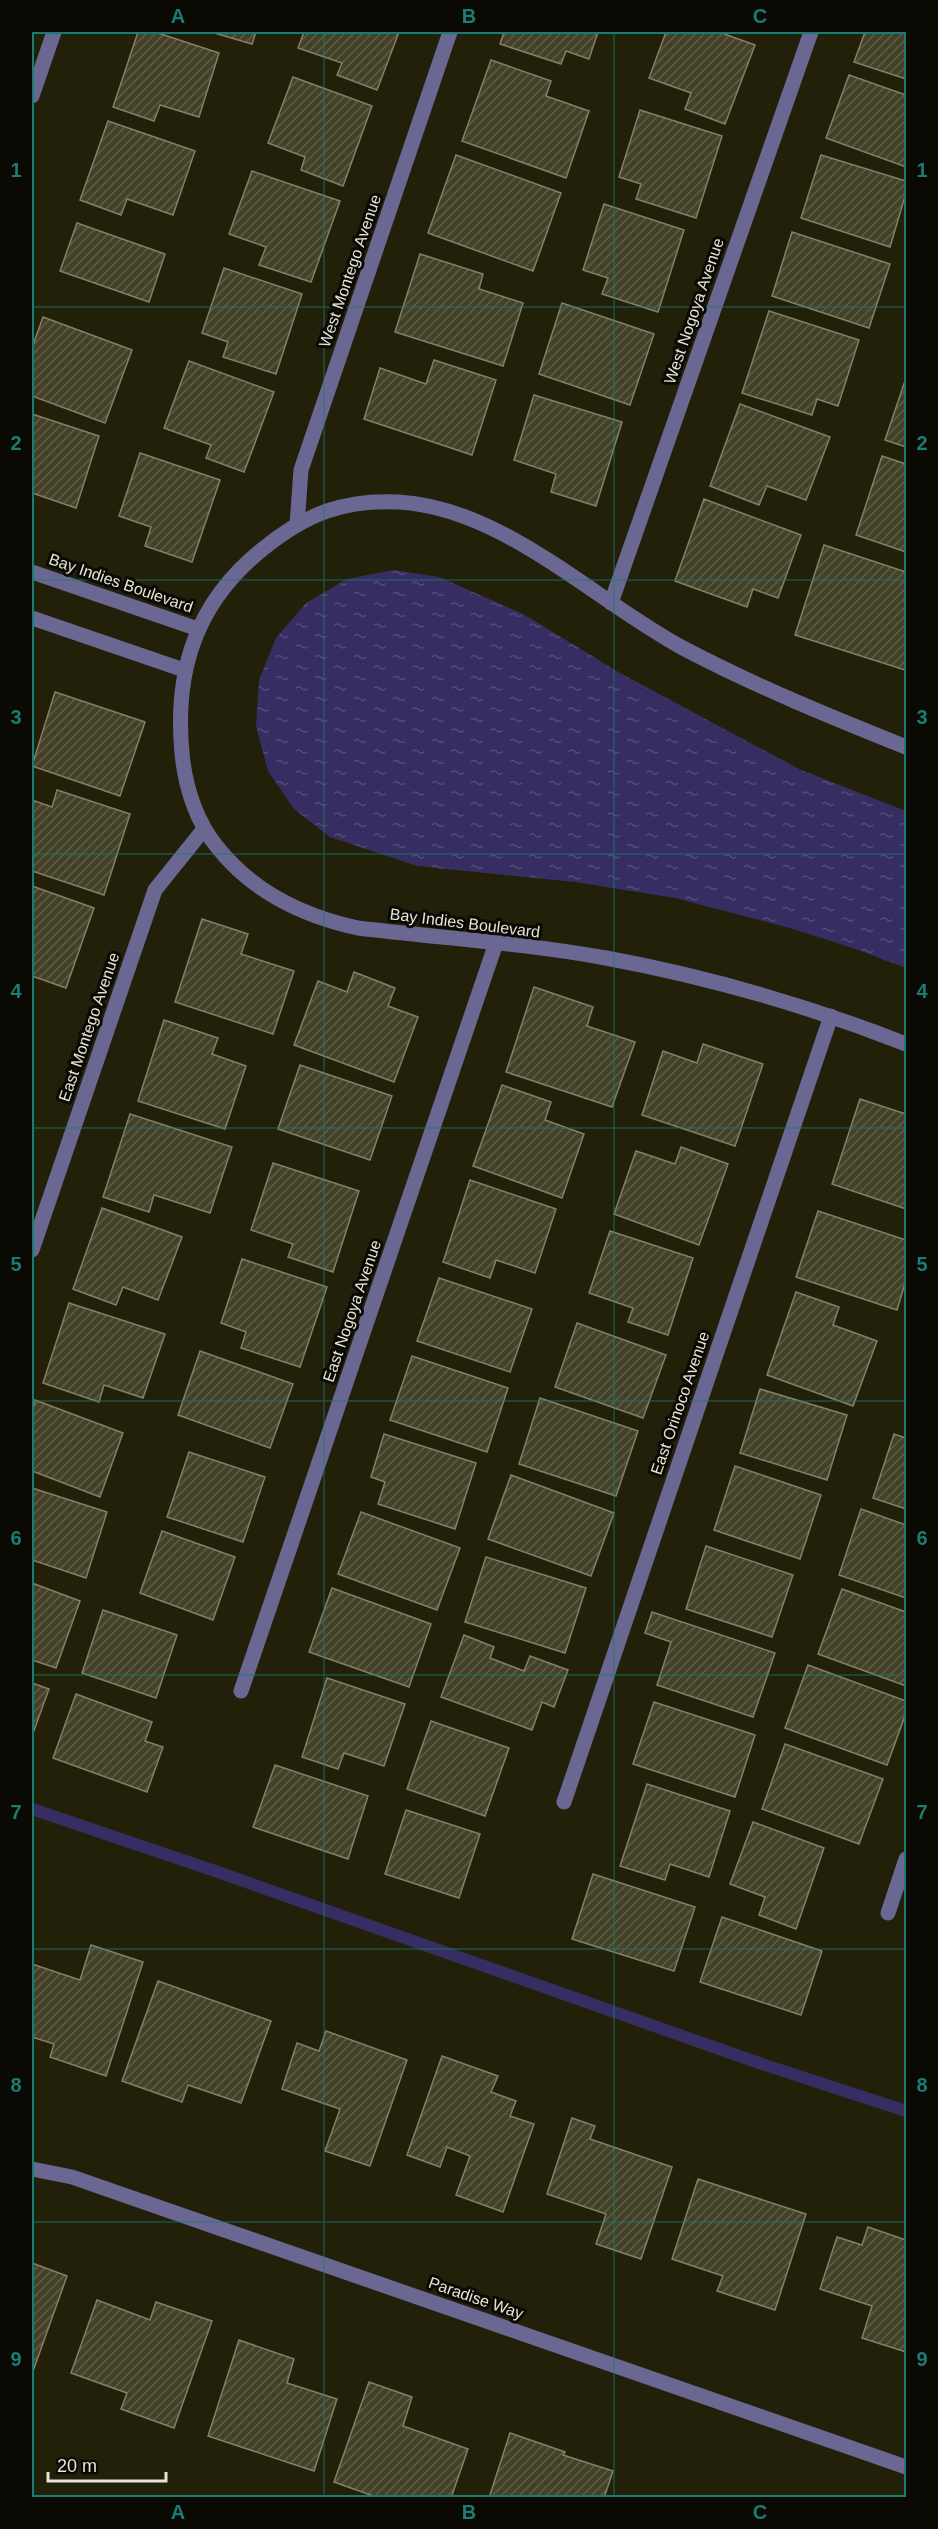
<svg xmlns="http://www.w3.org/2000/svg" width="938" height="2529" font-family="Helvetica,sans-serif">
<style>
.water{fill:url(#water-ripples)}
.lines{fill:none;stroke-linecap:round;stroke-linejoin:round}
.stream{stroke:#362e62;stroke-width:12}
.building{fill:url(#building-hatch);stroke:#838066;stroke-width:1.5}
.minor{stroke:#6a6792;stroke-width:15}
.grid{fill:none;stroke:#1a7c73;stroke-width:1.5;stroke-opacity:0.55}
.labels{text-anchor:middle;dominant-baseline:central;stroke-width:6;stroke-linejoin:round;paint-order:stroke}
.street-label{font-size:16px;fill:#e5e4d6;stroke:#0b0903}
.neatline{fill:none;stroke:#1a7c73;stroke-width:2}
.grid-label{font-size:20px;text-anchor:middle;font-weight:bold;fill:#1a7c73}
</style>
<defs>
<pattern id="water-ripples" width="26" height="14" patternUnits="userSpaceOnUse" patternTransform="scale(1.5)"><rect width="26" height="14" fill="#362e62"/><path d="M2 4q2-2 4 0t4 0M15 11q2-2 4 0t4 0" fill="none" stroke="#534c78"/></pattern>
<pattern id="building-hatch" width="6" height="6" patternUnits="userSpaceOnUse" patternTransform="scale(1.5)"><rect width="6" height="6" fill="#444129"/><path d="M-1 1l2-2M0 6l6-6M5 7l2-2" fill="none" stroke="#5f5c47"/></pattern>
</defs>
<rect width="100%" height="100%" fill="#232009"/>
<!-- water -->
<polygon class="water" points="393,570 439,577 523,614 620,673 801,770 906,811 906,968 856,949 790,928 675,898 575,882 417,866 330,837 294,809 268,771 256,726 259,680 276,638 306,603 347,579"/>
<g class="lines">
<!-- stream -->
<polyline class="stream" points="32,1809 215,1871 759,2063 906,2111"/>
</g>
<!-- building -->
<g class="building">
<polygon points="138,32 155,32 219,53 199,117 160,105 154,121 113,107"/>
<polygon points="211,32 256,32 252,44"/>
<polygon points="304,32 399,32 377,90 337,75 342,63 298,48"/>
<polygon points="504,32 598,32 589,59 566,51 561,64 500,44"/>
<polygon points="666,32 719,32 755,45 725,124 685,109 691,93 649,78"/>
<polygon points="865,32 906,32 906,79 854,62"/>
<polygon points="491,60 551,81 546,96 589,111 566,178 462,141"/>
<polygon points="849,75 906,95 906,167 826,138"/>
<polygon points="293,77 372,106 343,186 301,170 305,157 268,143"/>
<polygon points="640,110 722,136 696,218 636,199 641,184 619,177"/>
<polygon points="108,121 195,151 173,215 127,199 121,215 80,200"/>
<polygon points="456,155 561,193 533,271 428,233"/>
<polygon points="821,155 906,181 906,193 890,247 801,218"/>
<polygon points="252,171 340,201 311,282 259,265 266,247 229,234"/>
<polygon points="604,204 684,230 658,312 602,294 608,278 583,270"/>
<polygon points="77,223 165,254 149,302 60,271"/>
<polygon points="792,232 890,264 869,328 772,296"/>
<polygon points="420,254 483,274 479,289 523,303 503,366 395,332"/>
<polygon points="224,268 302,294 276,374 223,357 228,342 202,333"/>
<polygon points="562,303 654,334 630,405 539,374"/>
<polygon points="769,311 859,340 838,406 817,399 812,415 742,393"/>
<polygon points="43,317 132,350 105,423 32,396 32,348"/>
<polygon points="434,360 496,380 472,455 364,419 380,368 426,384"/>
<polygon points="189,361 274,392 244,472 206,458 211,445 164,428"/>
<polygon points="906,378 906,447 885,440"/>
<polygon points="534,395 622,422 596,506 551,492 556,474 514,460"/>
<polygon points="740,404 830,437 806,500 767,486 759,505 710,486"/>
<polygon points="32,414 99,436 76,508 32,493"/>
<polygon points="140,453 220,480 192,562 145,546 151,527 119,516"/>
<polygon points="882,456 906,464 906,552 856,535"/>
<polygon points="704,499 801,535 778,598 753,589 747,607 675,581"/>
<polygon points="824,545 906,572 905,670 795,635"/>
<polygon points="55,692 145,722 120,796 32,766"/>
<polygon points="57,790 130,814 104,895 32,871 32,800 52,807"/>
<polygon points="32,886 94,908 66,988 32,976"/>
<polygon points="202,919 248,934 241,954 294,971 273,1034 175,1002"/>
<polygon points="354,972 395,988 388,1006 418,1017 394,1082 294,1045 318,981 347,992"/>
<polygon points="534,987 593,1007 587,1026 635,1042 612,1107 506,1072"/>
<polygon points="164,1020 218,1038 212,1054 246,1066 225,1129 138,1101"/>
<polygon points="703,1044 763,1064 735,1146 642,1115 663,1051 697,1063"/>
<polygon points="300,1065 392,1096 370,1160 278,1129"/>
<polygon points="502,1085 551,1102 545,1120 584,1134 562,1198 473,1166"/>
<polygon points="860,1099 906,1114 906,1209 832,1184"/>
<polygon points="130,1114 232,1147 210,1213 154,1195 149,1212 103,1197"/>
<polygon points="681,1147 728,1164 699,1245 614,1214 636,1151 675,1164"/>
<polygon points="273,1163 359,1191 333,1272 288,1257 293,1244 251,1230"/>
<polygon points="470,1180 556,1209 535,1273 496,1260 490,1278 443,1262"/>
<polygon points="102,1208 182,1237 158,1300 123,1287 116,1305 73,1289"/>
<polygon points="818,1211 906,1240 906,1280 897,1310 796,1277"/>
<polygon points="610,1231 693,1258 668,1335 628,1322 633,1308 589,1293"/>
<polygon points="242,1259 327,1287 300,1367 241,1348 246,1332 221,1323"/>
<polygon points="439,1278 532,1309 510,1372 417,1341"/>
<polygon points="796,1292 839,1307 833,1325 877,1341 853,1406 767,1375"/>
<polygon points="69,1303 165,1334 143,1398 104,1385 99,1402 43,1383"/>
<polygon points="577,1323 666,1355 643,1418 555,1387"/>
<polygon points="200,1351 293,1384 270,1448 178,1415"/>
<polygon points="412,1356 508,1388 487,1452 390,1420"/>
<polygon points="760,1389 847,1415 827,1480 740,1453"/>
<polygon points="540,1398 638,1431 616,1496 519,1464"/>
<polygon points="35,1400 123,1433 100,1497 32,1471 32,1411"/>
<polygon points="384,1434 476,1463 455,1529 378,1504 385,1482 371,1477"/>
<polygon points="894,1434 906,1438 906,1509 873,1498"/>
<polygon points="189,1452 265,1477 243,1542 167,1517"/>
<polygon points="735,1466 821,1495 800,1559 714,1530"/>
<polygon points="511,1475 614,1513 591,1576 488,1539"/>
<polygon points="32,1488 107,1512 86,1578 32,1560"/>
<polygon points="861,1509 906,1525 906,1598 839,1575"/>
<polygon points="361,1512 460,1548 437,1610 338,1574"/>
<polygon points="162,1531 235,1557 213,1620 140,1593"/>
<polygon points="706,1546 793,1575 772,1637 686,1609"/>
<polygon points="486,1557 586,1588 565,1653 465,1622"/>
<polygon points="32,1583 80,1601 56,1668 32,1660"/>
<polygon points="332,1588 431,1624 409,1687 309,1652"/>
<polygon points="842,1589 906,1612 906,1686 818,1654"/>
<polygon points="103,1610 177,1635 156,1698 82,1673"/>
<polygon points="652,1612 775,1653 753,1717 657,1685 671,1642 645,1633"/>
<polygon points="464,1635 494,1647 490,1658 524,1671 530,1656 568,1670 554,1707 542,1702 532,1730 441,1697"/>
<polygon points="808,1665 906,1701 906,1713 887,1765 785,1728"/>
<polygon points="327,1678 405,1704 384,1766 344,1753 338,1769 302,1757"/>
<polygon points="32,1683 49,1689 32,1736"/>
<polygon points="76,1694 152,1722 145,1741 163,1747 147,1792 53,1758"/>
<polygon points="654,1702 755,1735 735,1797 633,1764"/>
<polygon points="431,1721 509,1748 485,1816 407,1789"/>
<polygon points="785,1744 883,1779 859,1844 762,1809"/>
<polygon points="275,1765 368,1796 348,1859 253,1827"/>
<polygon points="647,1784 730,1811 709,1877 670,1864 665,1880 620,1866"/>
<polygon points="406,1810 480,1834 459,1898 385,1874"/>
<polygon points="753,1822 824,1848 796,1929 759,1915 765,1897 730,1884"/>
<polygon points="593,1874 695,1907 674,1971 572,1939"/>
<polygon points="722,1917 822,1951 801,2015 700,1982"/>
<polygon points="91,1945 143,1962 106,2076 50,2057 54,2044 32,2037 32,1964 80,1980"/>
<polygon points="158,1981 271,2021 241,2103 188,2085 182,2102 122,2081"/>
<polygon points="326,2031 407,2060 370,2166 325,2151 340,2109 282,2089 297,2043 319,2051"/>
<polygon points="442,2056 498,2076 491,2092 516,2101 510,2116 534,2124 503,2212 456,2195 470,2156 447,2147 440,2167 407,2155"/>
<polygon points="572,2118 595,2126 590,2139 672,2167 641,2259 596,2244 606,2214 547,2194"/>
<polygon points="698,2179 806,2214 775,2310 717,2291 723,2276 672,2259"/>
<polygon points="868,2227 906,2240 906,2352 862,2338 872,2306 820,2289 837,2237 862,2245"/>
<polygon points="32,2263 67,2276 32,2374"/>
<polygon points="97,2300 150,2320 156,2302 212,2321 174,2428 121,2409 127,2393 71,2373"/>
<polygon points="239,2340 294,2359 287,2383 337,2399 314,2471 208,2436"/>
<polygon points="369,2382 412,2397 403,2426 468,2449 451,2498 379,2498 334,2482"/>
<polygon points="510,2433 565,2452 563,2455 613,2471 604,2498 489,2498"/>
</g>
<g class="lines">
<!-- minor -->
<g class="minor">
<polyline points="32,96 54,32"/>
<polyline points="297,525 301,470 450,32"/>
<polyline points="32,572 198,629"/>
<polyline points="611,603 811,32"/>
<polyline points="32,618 184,670"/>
<path d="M906,747c-75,-30 -151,-61 -223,-99 -89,-48 -180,-140 -284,-146 -55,-3 -93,12 -135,46 -67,53 -90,121 -82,205 3,33 14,69 36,95 36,45 85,68 140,80 82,10 166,15 248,30 103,19 203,48 300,86"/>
<polyline points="32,1250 155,890 204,829"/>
<polyline points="241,1691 496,943"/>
<polyline points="564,1802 831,1016"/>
<polyline points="888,1913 906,1859"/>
<polyline points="32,2169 72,2177 906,2467"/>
</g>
</g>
<!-- grid -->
<path class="grid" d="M324,32v2466M614,32v2466M32,307h874M32,580h874M32,854h874M32,1128h874M32,1401h874M32,1675h874M32,1949h874M32,2222h874"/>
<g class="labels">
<!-- street labels -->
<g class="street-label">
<text transform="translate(350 271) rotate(-71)">West Montego Avenue</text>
<text transform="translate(694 311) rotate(-71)">West Nogoya Avenue</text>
<text transform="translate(121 583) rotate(19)">Bay Indies Boulevard</text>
<text transform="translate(465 923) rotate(7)">Bay Indies Boulevard</text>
<text transform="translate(89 1027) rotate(-71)">East Montego Avenue</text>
<text transform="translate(352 1311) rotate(-71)">East Nogoya Avenue</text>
<text transform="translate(680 1403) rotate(-71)">East Orinoco Avenue</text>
<text transform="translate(476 2298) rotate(19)">Paradise Way</text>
</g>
</g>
<!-- border -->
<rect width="938" height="2529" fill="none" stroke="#0b0903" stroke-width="66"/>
<!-- scale -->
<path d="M48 2472v9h118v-9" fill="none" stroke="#e5e4d6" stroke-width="3"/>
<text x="57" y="2472" font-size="18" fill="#e5e4d6" stroke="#0b0903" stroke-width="4.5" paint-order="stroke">20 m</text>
<rect x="33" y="33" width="872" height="2463" class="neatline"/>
<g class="grid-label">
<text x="178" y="23">A</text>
<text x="469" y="23">B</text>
<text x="760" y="23">C</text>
<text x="16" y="177">1</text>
<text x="922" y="177">1</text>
<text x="16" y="450">2</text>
<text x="922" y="450">2</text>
<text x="16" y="724">3</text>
<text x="922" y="724">3</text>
<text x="16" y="998">4</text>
<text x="922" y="998">4</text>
<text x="16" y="1271">5</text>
<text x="922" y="1271">5</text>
<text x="16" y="1545">6</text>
<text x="922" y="1545">6</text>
<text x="16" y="1819">7</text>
<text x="922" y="1819">7</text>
<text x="16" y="2092">8</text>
<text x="922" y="2092">8</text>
<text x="16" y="2366">9</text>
<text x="922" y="2366">9</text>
<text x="178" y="2519">A</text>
<text x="469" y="2519">B</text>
<text x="760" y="2519">C</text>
</g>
</svg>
